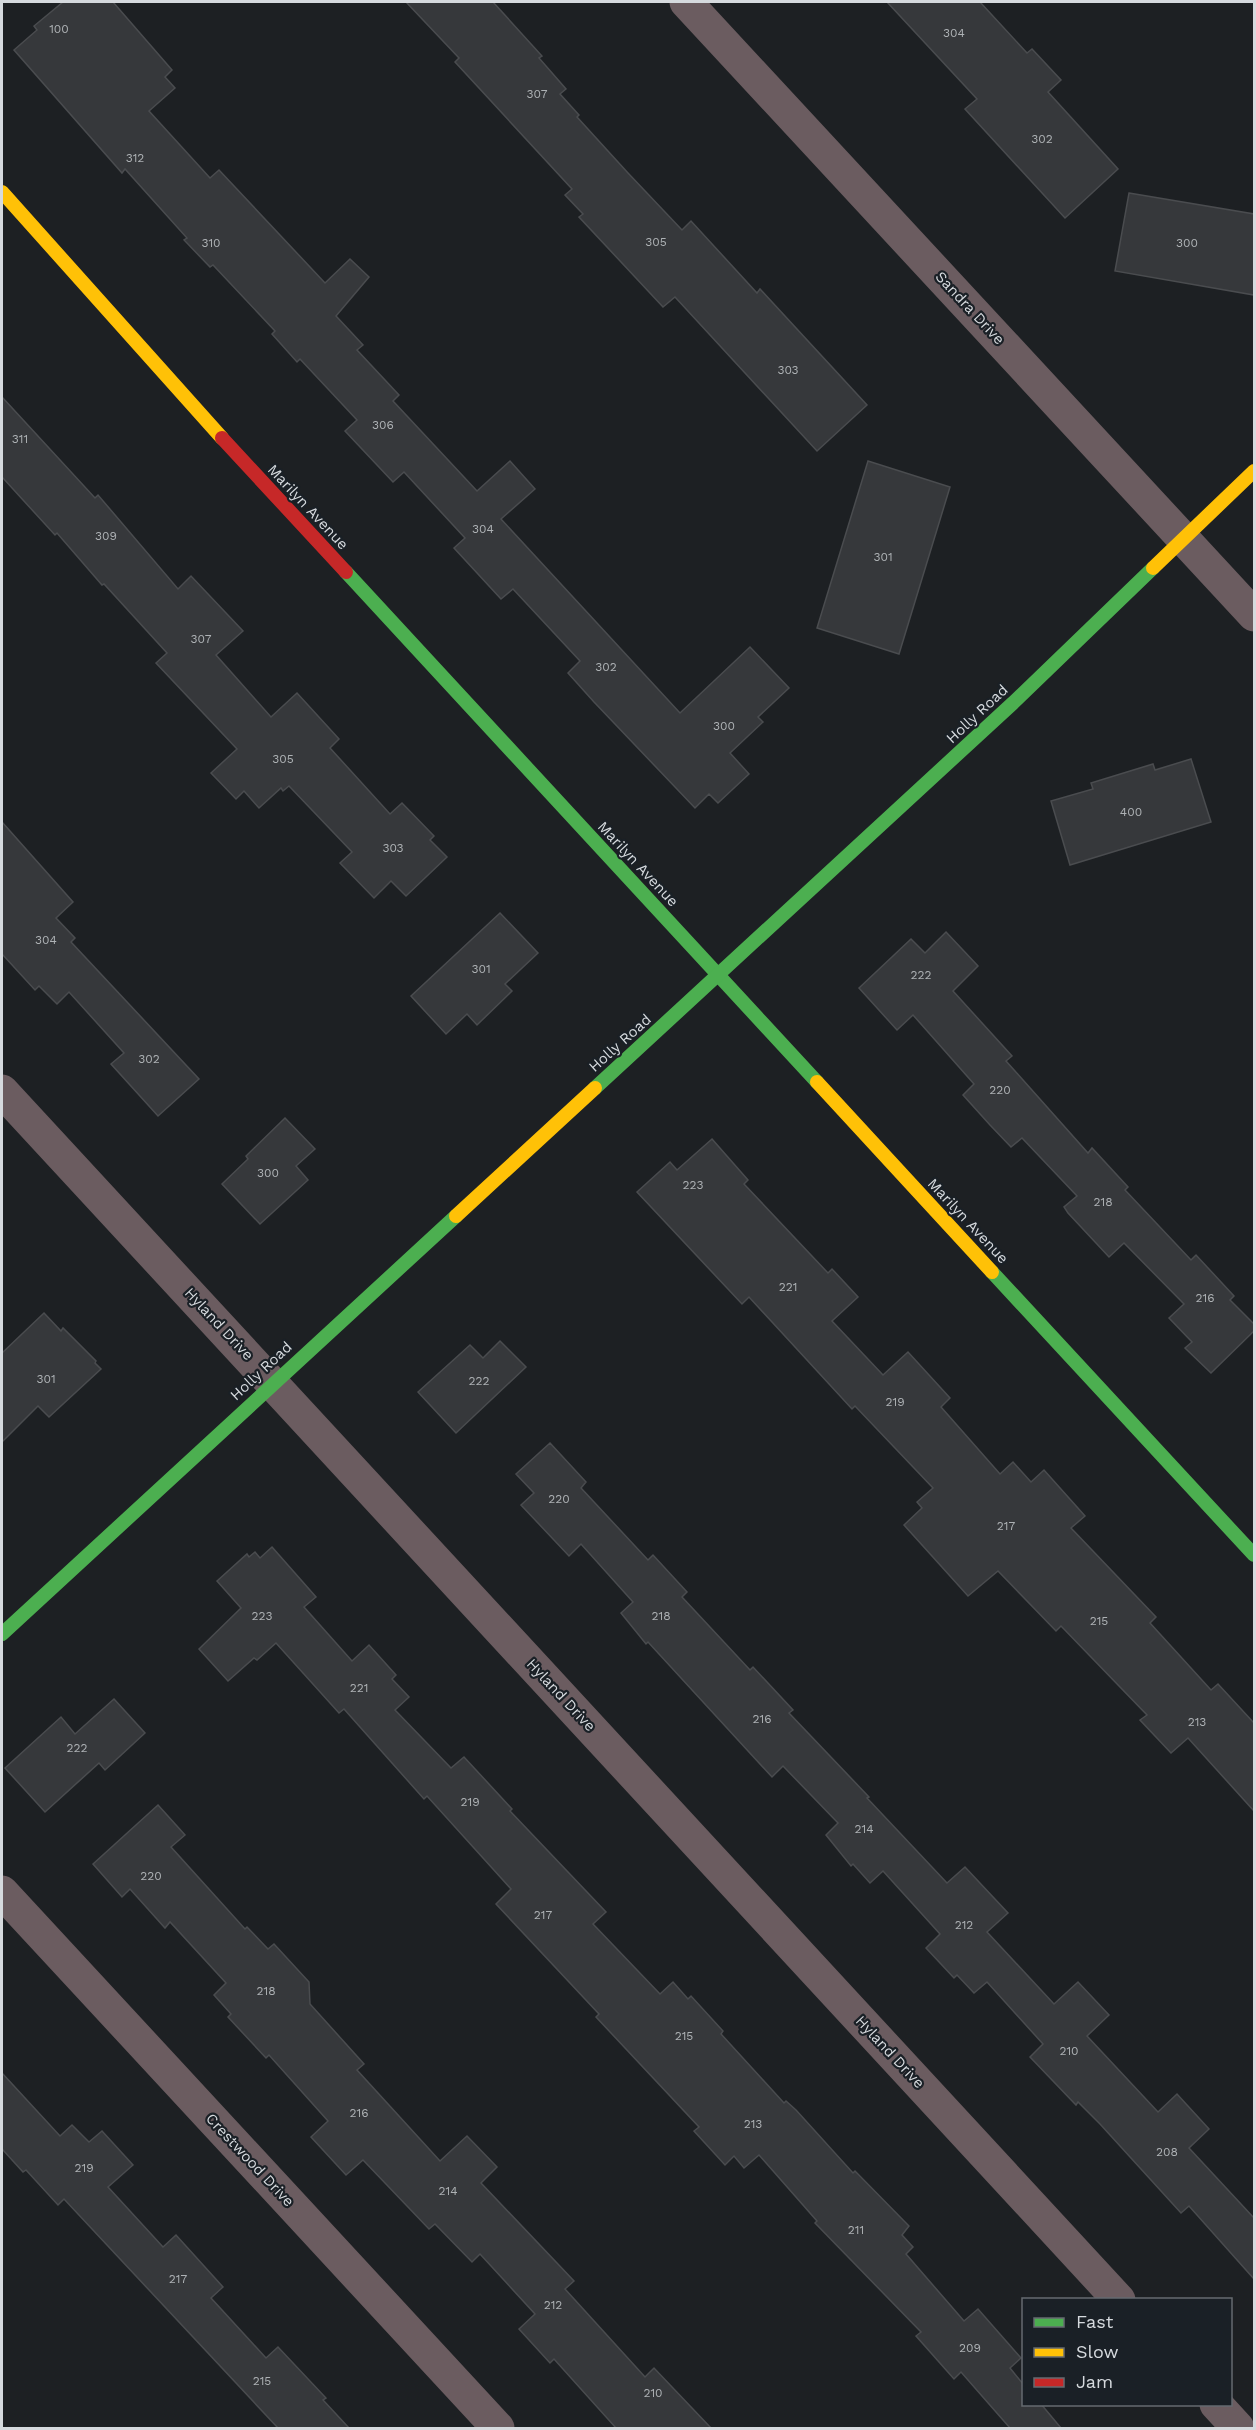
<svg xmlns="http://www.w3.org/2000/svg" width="1256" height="2430" font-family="'Work Sans',sans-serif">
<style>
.building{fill:#36383b;stroke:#4a4c4f;stroke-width:1.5}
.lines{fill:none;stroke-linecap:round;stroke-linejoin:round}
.street{stroke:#6b5c60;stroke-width:33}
.fast{stroke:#4caf50;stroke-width:14}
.slow{stroke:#ffc107;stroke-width:14}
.jam{stroke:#c62828;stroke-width:14}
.labels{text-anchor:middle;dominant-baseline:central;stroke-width:4.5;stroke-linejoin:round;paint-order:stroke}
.number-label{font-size:12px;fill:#aeb2b5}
.street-label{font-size:15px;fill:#d6dade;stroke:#1a2026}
</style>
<rect width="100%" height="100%" fill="#1d2023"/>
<!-- building -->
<g class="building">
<polygon points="63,2 113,2 172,70 165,77 175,88 149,111 210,178 219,170 325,283 350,259 369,277 336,316 363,345 357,350 399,395 393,401 477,491 510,461 535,489 501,519 680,713 750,647 789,688 758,717 763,722 730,753 749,774 718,803 709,794 695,808 594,702 568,673 580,661 513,589 501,599 454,548 465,538 404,472 393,482 345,431 357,420 300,359 297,362 272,334 275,331 213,265 210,267 184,240 187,238 125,169 122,173 14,50 37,30 34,26"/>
<polygon points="406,2 493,2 542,56 539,58 566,89 560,94 579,115 577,117 628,173 682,230 691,221 757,293 760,289 867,405 817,451 675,297 663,307 579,217 583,214 565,195 572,189 455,62 459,58"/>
<polygon points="887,2 980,2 1027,53 1032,49 1061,80 1048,92 1118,169 1065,218 965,109 977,99"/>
<polygon points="1129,193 1254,214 1254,295 1115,271"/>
<polygon points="2,397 95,498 98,495 178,589 191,576 243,631 216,655 271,717 297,693 339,739 330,748 390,814 402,803 434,836 430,840 447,857 406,896 391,881 374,898 340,863 352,852 289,786 283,791 281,788 259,808 244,791 236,799 211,773 237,749 156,663 167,653 104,584 102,585 57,533 55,535 2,477"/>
<polygon points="868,461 950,487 899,654 817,628"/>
<polygon points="1191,759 1211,822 1070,865 1051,801 1093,789 1091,783 1153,764 1155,770"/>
<polygon points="2,822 73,902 56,918 75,938 71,942 199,1079 158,1116 111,1064 124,1053 69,992 57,1004 39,986 35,990 2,954"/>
<polygon points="500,913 538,953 505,984 512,991 477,1025 467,1014 446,1034 411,996"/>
<polygon points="946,932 978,966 953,991 1012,1056 1006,1061 1088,1153 1092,1148 1128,1187 1125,1190 1191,1260 1196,1255 1234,1296 1230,1300 1254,1324 1254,1331 1211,1373 1185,1348 1192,1342 1169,1318 1184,1304 1124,1243 1109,1257 1068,1213 1064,1207 1077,1196 1022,1138 1011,1147 990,1125 963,1095 974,1084 913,1015 897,1030 859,988 911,939 925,953"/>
<polygon points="285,1118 315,1149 296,1166 308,1180 260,1224 222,1184 248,1159 246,1156"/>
<polygon points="712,1139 748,1180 744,1184 828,1273 832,1269 858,1297 832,1321 883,1375 908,1352 950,1398 941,1407 1000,1474 1013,1462 1031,1482 1044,1470 1085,1516 1071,1528 1156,1617 1150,1623 1211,1690 1218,1684 1254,1723 1254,1811 1188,1738 1171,1753 1140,1720 1147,1715 1061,1626 1056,1631 998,1571 968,1596 904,1525 922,1508 917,1502 933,1488 855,1406 852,1409 749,1297 742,1304 637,1192 670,1162 677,1170"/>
<polygon points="44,1313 61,1331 63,1328 96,1361 95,1363 101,1369 49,1417 38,1406 2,1442 2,1353"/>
<polygon points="500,1341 526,1367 456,1433 418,1392 470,1345 483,1358"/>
<polygon points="550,1443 586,1482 581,1488 648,1560 653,1555 687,1592 682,1597 750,1670 753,1667 793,1710 789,1713 869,1797 867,1798 947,1883 965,1867 1008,1913 987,1932 1054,2004 1078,1982 1109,2015 1087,2036 1158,2112 1177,2094 1209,2129 1189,2148 1254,2218 1254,2279 1189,2206 1181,2213 1100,2124 1078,2102 1076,2105 1030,2057 1043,2044 987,1982 974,1993 957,1975 954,1978 926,1948 940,1934 883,1871 870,1883 853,1864 851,1866 826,1835 838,1823 783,1766 772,1777 648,1642 646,1644 621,1613 633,1602 581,1544 569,1556 521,1505 534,1493 516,1474"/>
<polygon points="272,1547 316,1597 304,1607 352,1661 369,1645 396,1675 392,1679 409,1697 395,1710 451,1768 464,1757 512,1809 510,1811 606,1912 593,1924 660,1994 673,1982 688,1999 691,1996 723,2031 721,2034 784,2103 786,2101 796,2110 853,2173 855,2171 909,2226 902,2235 913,2247 906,2254 964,2321 978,2309 1021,2358 1010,2368 1023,2384 1023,2404 1041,2404 1061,2428 1010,2428 961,2372 954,2379 916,2336 921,2332 815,2223 817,2221 759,2155 744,2168 734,2156 725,2165 694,2131 699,2127 596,2017 599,2014 496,1904 511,1889 427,1796 424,1799 344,1709 339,1713 276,1643 257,1660 254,1658 228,1681 199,1649 241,1608 217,1581 247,1554 249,1557 255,1552 260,1558"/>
<polygon points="114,1699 145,1733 105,1770 99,1763 45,1812 5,1768 61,1717 75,1734"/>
<polygon points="158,1805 185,1835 171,1847 245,1929 247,1927 268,1949 274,1944 309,1982 310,2004 364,2064 357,2070 440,2161 467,2136 497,2167 481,2183 574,2281 565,2289 645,2377 654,2368 711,2428 616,2428 554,2359 550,2363 519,2329 535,2314 480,2254 472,2262 435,2224 429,2229 363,2160 346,2175 311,2137 328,2121 269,2055 266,2058 228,2017 231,2014 214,1995 226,1983 170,1922 165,1928 130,1889 122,1897 93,1864"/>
<polygon points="2,2073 60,2136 72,2125 89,2142 102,2131 133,2165 108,2187 163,2247 176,2235 223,2287 211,2298 266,2358 278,2347 326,2398 323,2400 349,2428 278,2428 64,2199 58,2205 26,2170 23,2172 2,2149"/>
</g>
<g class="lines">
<!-- street -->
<g class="street">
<polyline points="686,2 1254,615"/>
<polyline points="2,1091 1119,2300"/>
<polyline points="2,1892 498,2428"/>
<polyline points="1216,2404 1238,2428"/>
</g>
<!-- fast -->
<g class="fast">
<polyline points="346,572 817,1082"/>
<polyline points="595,1088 1013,703 1153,568"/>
<polyline points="992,1272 1254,1555"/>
<polyline points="2,1634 456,1216"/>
</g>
<!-- slow -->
<g class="slow">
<polyline points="2,192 222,438"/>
<polyline points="1153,568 1254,471"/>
<polyline points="817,1082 992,1272"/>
<polyline points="456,1216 595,1088"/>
</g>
<!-- jam -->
<polyline class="jam" points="222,438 346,572"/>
</g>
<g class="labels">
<!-- number labels -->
<g class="number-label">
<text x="59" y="29">100</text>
<text x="954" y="33">304</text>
<text x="537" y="94">307</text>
<text x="1042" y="139">302</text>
<text x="135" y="158">312</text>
<text x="656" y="242">305</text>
<text x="211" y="243">310</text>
<text x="1187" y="243">300</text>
<text x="788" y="370">303</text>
<text x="383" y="425">306</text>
<text x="20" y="439">311</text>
<text x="483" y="529">304</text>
<text x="106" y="536">309</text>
<text x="883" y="557">301</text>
<text x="201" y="639">307</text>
<text x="606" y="667">302</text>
<text x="724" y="726">300</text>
<text x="283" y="759">305</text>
<text x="1131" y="812">400</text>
<text x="393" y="848">303</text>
<text x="46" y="940">304</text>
<text x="481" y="969">301</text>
<text x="921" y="975">222</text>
<text x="149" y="1059">302</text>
<text x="1000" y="1090">220</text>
<text x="268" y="1173">300</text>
<text x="693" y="1185">223</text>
<text x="1103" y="1202">218</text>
<text x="788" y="1287">221</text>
<text x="1205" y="1298">216</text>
<text x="46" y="1379">301</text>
<text x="479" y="1381">222</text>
<text x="895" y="1402">219</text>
<text x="559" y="1499">220</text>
<text x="1006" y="1526">217</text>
<text x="262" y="1616">223</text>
<text x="661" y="1616">218</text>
<text x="1099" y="1621">215</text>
<text x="359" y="1688">221</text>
<text x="762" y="1719">216</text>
<text x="1197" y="1722">213</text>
<text x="77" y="1748">222</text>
<text x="470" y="1802">219</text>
<text x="864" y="1829">214</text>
<text x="151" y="1876">220</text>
<text x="543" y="1915">217</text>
<text x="964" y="1925">212</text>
<text x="266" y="1991">218</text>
<text x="684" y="2036">215</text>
<text x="1069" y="2051">210</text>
<text x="359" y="2113">216</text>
<text x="753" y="2124">213</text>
<text x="1167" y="2152">208</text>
<text x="84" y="2168">219</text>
<text x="448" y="2191">214</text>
<text x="856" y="2230">211</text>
<text x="178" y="2279">217</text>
<text x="553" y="2305">212</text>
<text x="970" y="2348">209</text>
<text x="262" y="2381">215</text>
<text x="653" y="2393">210</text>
</g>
<!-- street labels -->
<g class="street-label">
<text transform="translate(970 308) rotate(47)">Sandra Drive</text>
<text transform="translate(308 507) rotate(47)">Marilyn Avenue</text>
<text transform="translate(977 714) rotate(-43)">Holly Road</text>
<text transform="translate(638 864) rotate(47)">Marilyn Avenue</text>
<text transform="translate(620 1043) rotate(-42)">Holly Road</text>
<text transform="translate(968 1221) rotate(47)">Marilyn Avenue</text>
<text transform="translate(219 1324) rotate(47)">Hyland Drive</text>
<text transform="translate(261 1371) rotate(-43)">Holly Road</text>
<text transform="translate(561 1695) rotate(47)">Hyland Drive</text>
<text transform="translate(890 2052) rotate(47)">Hyland Drive</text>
<text transform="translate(250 2160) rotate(47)">Crestwood Drive</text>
</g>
</g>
<!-- border -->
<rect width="1256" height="2430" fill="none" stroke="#d6dade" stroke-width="6"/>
<!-- legend -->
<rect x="1022" y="2298" width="210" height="108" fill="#1a2026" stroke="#656a70" stroke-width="1.5"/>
<rect x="1034" y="2318" width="30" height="9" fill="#4caf50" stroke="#656a70" stroke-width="1.5"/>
<text x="1076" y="2328" font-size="18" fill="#d6dade">Fast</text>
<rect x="1034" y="2348" width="30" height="9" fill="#ffc107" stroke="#656a70" stroke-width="1.5"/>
<text x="1076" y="2358" font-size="18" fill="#d6dade">Slow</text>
<rect x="1034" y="2378" width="30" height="9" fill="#c62828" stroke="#656a70" stroke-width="1.5"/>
<text x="1076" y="2388" font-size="18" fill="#d6dade">Jam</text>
</svg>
